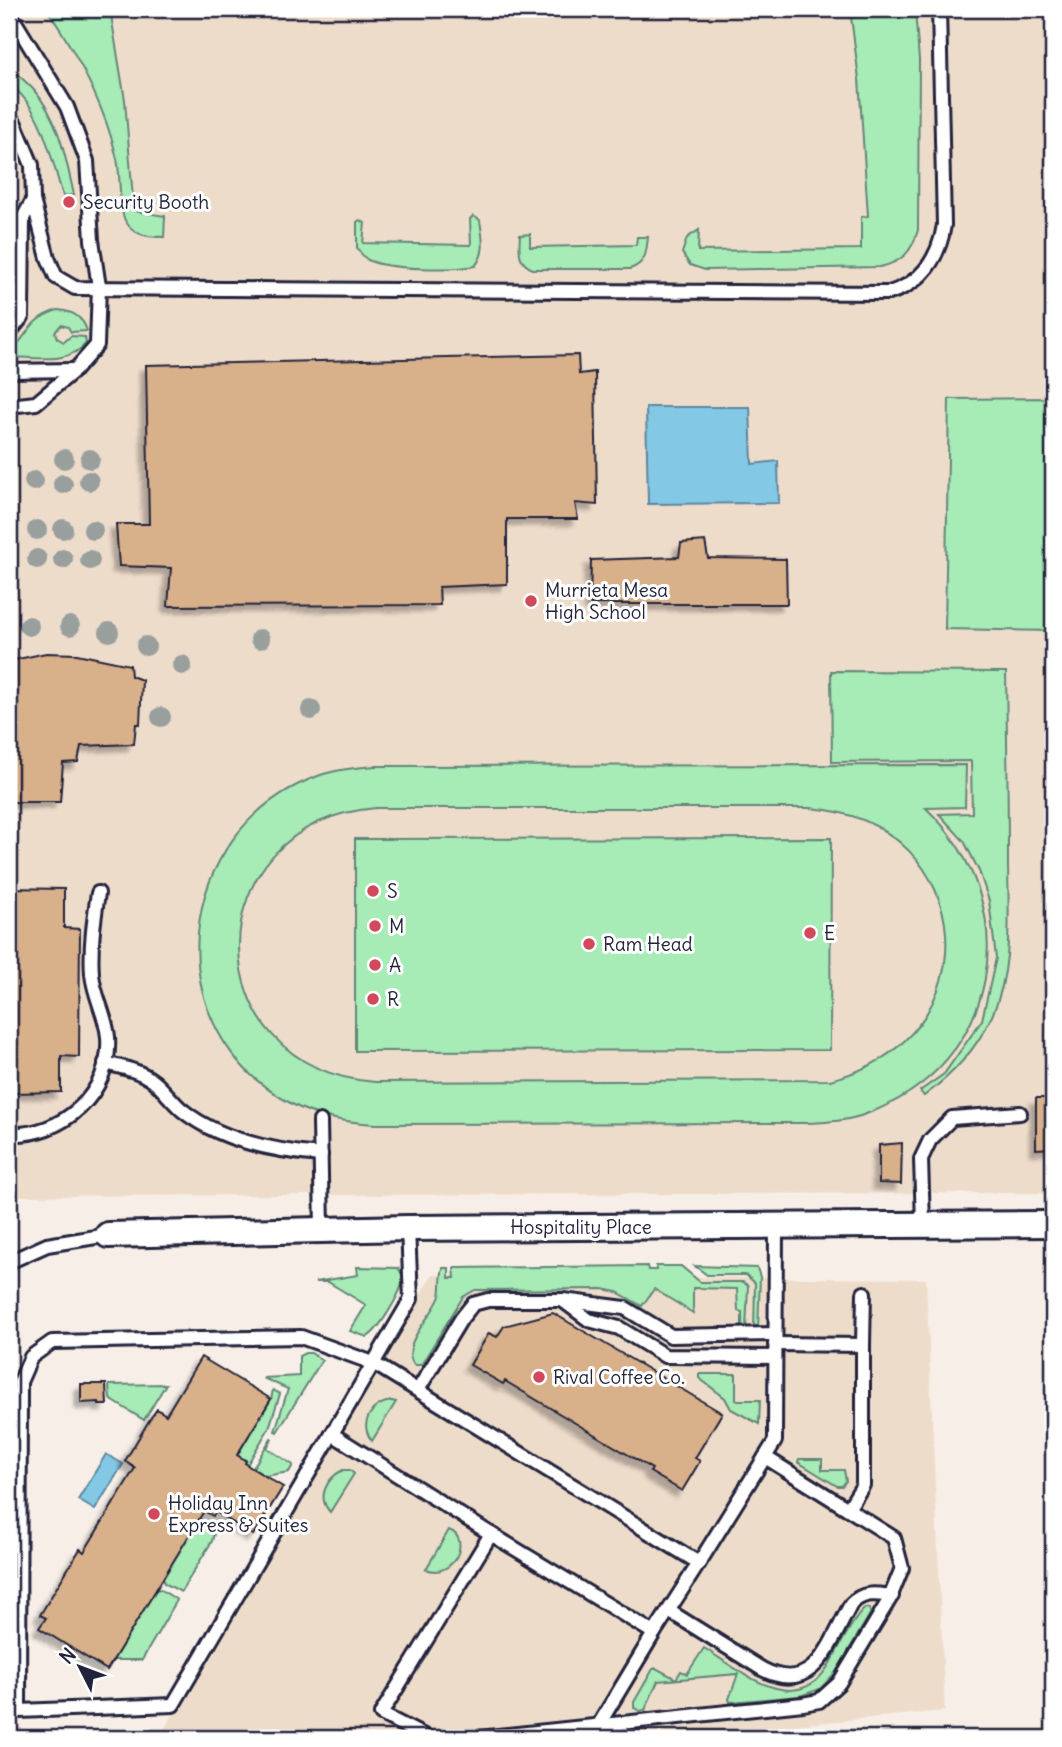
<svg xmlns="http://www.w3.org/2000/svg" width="1062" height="1747" font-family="Delius,sans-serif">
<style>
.built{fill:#eedccb}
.green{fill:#a7ebb6;stroke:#648678;stroke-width:2;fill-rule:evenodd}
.water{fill:#83c8e4;stroke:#5c86a0;stroke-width:2}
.building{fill:#d8b089;stroke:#22223b;stroke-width:2;filter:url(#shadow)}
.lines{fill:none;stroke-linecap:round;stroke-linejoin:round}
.lane-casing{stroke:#22223b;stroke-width:18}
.street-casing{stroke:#22223b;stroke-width:30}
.lane{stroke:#fff;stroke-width:12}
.street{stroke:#fff;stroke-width:24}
.tree{fill:#989f9d}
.poi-dot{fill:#d1495b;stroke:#fff;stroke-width:2.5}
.labels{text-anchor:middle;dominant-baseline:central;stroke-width:6;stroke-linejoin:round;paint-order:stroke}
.poi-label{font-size:19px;fill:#22223b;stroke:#fff;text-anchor:start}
.street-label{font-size:19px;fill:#22223b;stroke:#fff}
</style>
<defs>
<filter id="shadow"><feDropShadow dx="-6" dy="6" stdDeviation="2" flood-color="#0004"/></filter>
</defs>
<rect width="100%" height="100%" fill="#f7efe7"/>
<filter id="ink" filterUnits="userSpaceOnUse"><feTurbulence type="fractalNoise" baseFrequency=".0143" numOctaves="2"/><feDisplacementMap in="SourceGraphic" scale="14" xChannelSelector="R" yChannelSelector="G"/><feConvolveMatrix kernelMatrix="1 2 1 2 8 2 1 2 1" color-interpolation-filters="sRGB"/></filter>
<g filter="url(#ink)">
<!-- built -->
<g class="built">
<polygon points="9,9 1053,9 1053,1193 9,1196"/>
<polygon points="432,1275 926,1279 945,1711 656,1738 178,1738 163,1731"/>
</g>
<!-- green -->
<g class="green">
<path d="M47,9h63l15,91 9,111 31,5 -1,21c-15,0 -29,-1 -38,-15 -8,-12 -5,-47 -9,-63 -12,-53 -40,-105 -70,-150z"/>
<path d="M850,9h65l4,51 -1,170c-6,22 -16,32 -38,37l-175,3 -15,-5 -8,-12 5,-15 12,-8 -1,21 163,-2v-32l7,-1 -9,-137z"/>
<path d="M9,66c8,8 16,15 24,23 26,29 33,70 41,106l-11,1c-12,-37 -20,-88 -54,-112z"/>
<path d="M473,216l7,4c2,17 7,32 -5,46 -22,4 -87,4 -107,-6 -4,-2 -8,-8 -11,-12v-26l3,-2 5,3 -2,20 108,2 -1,-26z"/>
<path d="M530,234v13l106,-2 1,-8h11c-2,15 -1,26 -18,32h-97c-16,-6 -14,-20 -13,-34z"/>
<path d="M58,310c14,1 25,7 29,21l-16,1 -3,-5 -7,-2 -6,7 2,6 7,4 7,-6 14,1 1,6c-17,22 -51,14 -77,14v-5c21,-16 18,-33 49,-42z"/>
<polygon points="1053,398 1053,631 945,629 949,399"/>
<path d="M831,671l175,1c1,62 2,124 2,186 0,53 6,109 -16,158 -16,34 -39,58 -68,80l-4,-5 24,-17 38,-54 14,-62 -7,-57 -10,-30 -15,-30 -25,-27 33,-1 -1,-52 -139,1z"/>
<path d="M966,765l-1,42 -39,1c101,97 76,257 -60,306 -18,7 -38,8 -58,9l-433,1c-29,-2 -57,-6 -83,-20 -140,-74 -119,-275 26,-328 19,-7 39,-8 58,-10zM376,808h434c171,13 185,232 20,272l-455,2c-182,-14 -181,-259 1,-274z"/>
<polygon points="831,838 830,1050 355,1051 355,839"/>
<path d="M647,1266l1,4h8v-4h25l19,16h43l5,4 -2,45 -4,-5v-14l-4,-1 -1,-22 -44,-1v25l-39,-24 -12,17 -25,-14 -14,-3 -128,1 -12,7 -42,68h-7c-15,-22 19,-48 26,-69 2,-9 0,-18 3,-28h6v10h6l-1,-10z"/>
<polygon points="695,1266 757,1268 760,1277 758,1330 754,1331 755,1283 746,1275 707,1275"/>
<path d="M357,1267l41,1c4,5 6,10 4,16 -3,12 -24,48 -35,53l-17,-6 16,-26 -38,-23h-13l43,-7z"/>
<polygon points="305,1353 311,1353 322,1360 277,1432 275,1431 288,1389 263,1378 299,1376 299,1356"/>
<polygon points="699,1374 736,1374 736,1400 760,1400 759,1424 731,1409 725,1398 699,1378"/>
<polygon points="166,1384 144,1420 110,1399 109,1385"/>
<polygon points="273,1390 280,1394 269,1428 247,1465 245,1463 246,1460 237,1455 271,1399"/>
<path d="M392,1401l4,1 -24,39c-14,-18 0,-38 20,-40z"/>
<polygon points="271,1438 272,1439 267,1448 293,1465 289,1472 265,1476 253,1468"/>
<polygon points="799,1459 822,1459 822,1470 844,1470 846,1481 842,1486 837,1486 798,1462"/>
<path d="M343,1470h7l4,4 -24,38c-14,-15 -3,-34 13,-42z"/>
<polygon points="199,1519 215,1530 212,1541 181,1592 164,1583 163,1578"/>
<path d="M449,1530c24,9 3,50 -23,39z"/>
<polygon points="160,1589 177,1600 142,1660 113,1660 155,1590"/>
<path d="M865,1608l5,1v5l-34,58 -16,17 -20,7 -70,6 -1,-3 9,-25 -80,7 -13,29 -5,1 -6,-3v-6l19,-33 3,-1 20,11 5,-8 6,3 17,-26c35,22 90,70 123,20 13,-20 22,-44 38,-60z"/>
</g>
<!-- water -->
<g class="water">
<polygon points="646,407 750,407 752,464 778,461 779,503 648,504"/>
<polygon points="106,1454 123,1464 95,1510 78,1500"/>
</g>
<!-- building -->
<g class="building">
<polygon points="578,355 579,374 595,372 597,505 575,503 578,519 507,519 507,584 439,587 440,605 168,606 171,568 119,566 116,524 149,524 146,365"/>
<polygon points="705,541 708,558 786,559 787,604 590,604 591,560 679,557 681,543"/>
<polygon points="46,653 77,654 130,665 131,676 142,680 140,724 136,724 134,744 81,746 78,762 63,763 60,802 9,802 9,661"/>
<polygon points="9,888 64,889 64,928 80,929 79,1057 61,1056 61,1092 13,1093 13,1057 9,1056"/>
<polygon points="1036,1098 1053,1098 1053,1148 1036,1149"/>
<polygon points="902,1143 901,1184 879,1183 879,1145"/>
<polygon points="553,1313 722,1413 695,1458 700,1461 682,1491 650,1472 652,1469 505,1381 503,1384 470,1365 489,1333 497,1337 504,1326"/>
<polygon points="201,1357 271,1399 237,1455 246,1461 245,1463 250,1467 283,1487 253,1535 216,1512 213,1516 204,1511 107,1670 39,1628 46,1618 40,1615 80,1549 84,1552 135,1468 125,1461 150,1419 157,1409 166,1415"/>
<polygon points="81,1384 106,1384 107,1405 99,1405 99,1402 81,1403"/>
</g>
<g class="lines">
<!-- lane casing -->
<g class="lane-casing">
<g id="lane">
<polyline points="9,12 67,107 87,161 92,240 99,287 97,345 75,370 36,403 9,406"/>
<path d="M9,116l6,8 17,41 1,35 15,58 8,19 19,11 814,5c33,-10 50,-35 55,-68l-5,-216"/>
<polyline points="9,333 22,317 23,218 33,200"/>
<polyline points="9,371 75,370"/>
<path d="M105,1063c20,5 39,8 54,23 8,8 15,17 23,24 38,31 92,41 139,45"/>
<polyline points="320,1121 322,1230"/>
<path d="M9,1134c53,3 103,-41 99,-97 -2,-22 -14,-41 -16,-63 -2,-27 2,-55 6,-81"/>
<polyline points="923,1224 921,1159 930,1140 952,1118 1020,1113"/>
<polyline points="408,1228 411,1299 173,1705 19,1711 20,1382 31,1357 52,1342 301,1337 373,1363 699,1563 775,1441 776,1226"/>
<polyline points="9,1262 47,1245 108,1235"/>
<polyline points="563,1300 625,1308 671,1336 775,1334"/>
<polyline points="863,1345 864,1293"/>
<polyline points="418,1390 461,1319 473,1304 488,1300 562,1300 589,1320 619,1328 665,1356 775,1357"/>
<polyline points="332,1434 491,1534"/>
<polyline points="765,1457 848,1509"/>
<path d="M669,1611l93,58c53,28 68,-27 89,-65 13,-13 24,-10 41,-8"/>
<polyline points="598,1726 654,1633"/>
<polyline points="428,1738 381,1714 491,1534 654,1633 699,1563"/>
<polyline points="479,1738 803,1704 819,1701 839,1683 889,1600 902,1568 894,1538 848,1509 863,1485 863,1345 775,1344"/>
</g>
</g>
<!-- street casing -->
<g class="street-casing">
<polyline id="street" points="108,1235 408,1228 1053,1224"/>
</g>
<!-- lane -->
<use href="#lane" class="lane"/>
<!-- street -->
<use href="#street" class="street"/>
</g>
<!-- trees -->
<g class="tree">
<circle cx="64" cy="459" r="10"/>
<circle cx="90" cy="459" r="10"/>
<circle cx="34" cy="481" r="10"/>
<circle cx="89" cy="481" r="10"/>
<circle cx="63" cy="484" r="10"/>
<circle cx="63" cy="529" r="10"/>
<circle cx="37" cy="530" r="10"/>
<circle cx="93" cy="530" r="10"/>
<circle cx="37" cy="559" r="10"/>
<circle cx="63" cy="559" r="10"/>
<circle cx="90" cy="560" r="10"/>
<circle cx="29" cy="626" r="10"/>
<circle cx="70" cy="626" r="10"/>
<circle cx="109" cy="632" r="10"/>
<circle cx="260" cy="639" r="10"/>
<circle cx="146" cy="646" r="10"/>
<circle cx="182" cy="665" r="10"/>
<circle cx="311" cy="710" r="10"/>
<circle cx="161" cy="717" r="10"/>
</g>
</g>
<!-- markers -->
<g class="poi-dot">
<circle cx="69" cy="202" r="7"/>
<circle cx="531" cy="601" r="7"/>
<circle cx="373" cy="891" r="7"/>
<circle cx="375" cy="926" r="7"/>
<circle cx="810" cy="933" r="7"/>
<circle cx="589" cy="944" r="7"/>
<circle cx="375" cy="965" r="7"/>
<circle cx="373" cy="999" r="7"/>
<circle cx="539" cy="1377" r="7"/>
<circle cx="154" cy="1514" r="7"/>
</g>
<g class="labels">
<!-- poi labels -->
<g class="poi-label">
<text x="83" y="202">Security Booth</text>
<text x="545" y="590">Murrieta Mesa<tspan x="545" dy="22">High School</tspan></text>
<text x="387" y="891">S</text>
<text x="389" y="926">M</text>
<text x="824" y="933">E</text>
<text x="603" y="944">Ram Head</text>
<text x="389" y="965">A</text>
<text x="387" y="999">R</text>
<text x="553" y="1377">Rival Coffee Co.</text>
<text x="168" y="1503">Holiday Inn<tspan x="168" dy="22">Express &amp; Suites</tspan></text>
</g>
<!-- street labels -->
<g class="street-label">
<text x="581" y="1227">Hospitality Place</text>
</g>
</g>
<!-- margin -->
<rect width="1062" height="1747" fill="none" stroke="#fff" stroke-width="35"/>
<rect x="18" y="18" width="1027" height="1712" fill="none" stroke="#22223b" stroke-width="2.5" filter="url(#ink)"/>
<!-- north arrow -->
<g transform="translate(80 1667) rotate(312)" stroke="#ffffff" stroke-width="5" paint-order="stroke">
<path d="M0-5L12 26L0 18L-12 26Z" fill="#22223b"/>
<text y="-10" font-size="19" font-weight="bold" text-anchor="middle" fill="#22223b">N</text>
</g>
</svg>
